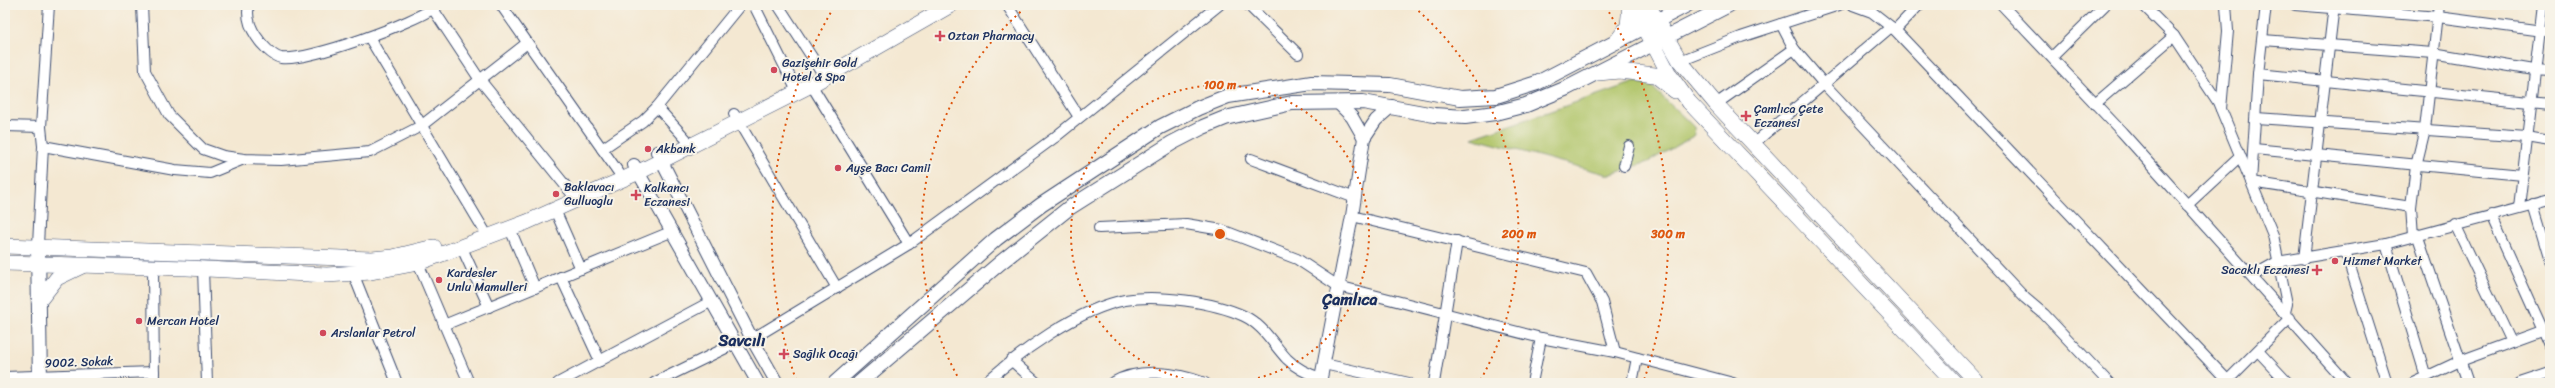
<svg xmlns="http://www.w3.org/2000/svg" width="2555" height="388" font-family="Sriracha,sans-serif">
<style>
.green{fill:#b0c569;stroke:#667a64}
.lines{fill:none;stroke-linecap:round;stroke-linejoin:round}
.minor-casing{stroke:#3c4b6f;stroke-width:12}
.tertiary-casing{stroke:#3c4b6f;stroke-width:14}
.secondary-casing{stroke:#3c4b6f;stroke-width:16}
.primary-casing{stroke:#3c4b6f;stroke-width:16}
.minor{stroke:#fff;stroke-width:10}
.tertiary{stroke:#fff;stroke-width:12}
.secondary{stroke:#fff;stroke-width:14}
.primary{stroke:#fff;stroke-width:15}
.ring{fill:none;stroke:#de5710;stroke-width:2;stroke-dasharray:2 4}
.poi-dot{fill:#d1495b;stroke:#f7f3e8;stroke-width:1.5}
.labels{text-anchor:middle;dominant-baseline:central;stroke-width:4;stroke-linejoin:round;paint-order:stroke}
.poi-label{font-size:12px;fill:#1b2f5e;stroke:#f7f3e8;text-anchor:start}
.street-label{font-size:12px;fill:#1b2f5e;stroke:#f7f3e8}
.district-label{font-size:16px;font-weight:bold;fill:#1b2f5e;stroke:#f7f3e8}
.centre{fill:#de5710;stroke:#f7f3e8;stroke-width:2}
.ring-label{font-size:12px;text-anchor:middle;font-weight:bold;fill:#de5710;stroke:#f7f3e8;stroke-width:4;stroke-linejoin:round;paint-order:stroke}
</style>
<rect width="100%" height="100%" fill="#f7f3e8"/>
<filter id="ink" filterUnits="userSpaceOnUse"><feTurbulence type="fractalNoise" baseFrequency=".025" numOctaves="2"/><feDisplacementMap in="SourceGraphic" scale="8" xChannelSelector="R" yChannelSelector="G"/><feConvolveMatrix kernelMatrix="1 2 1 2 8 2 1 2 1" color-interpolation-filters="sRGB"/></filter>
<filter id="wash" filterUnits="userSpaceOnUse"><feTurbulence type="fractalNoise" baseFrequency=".012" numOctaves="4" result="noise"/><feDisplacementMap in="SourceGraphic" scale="16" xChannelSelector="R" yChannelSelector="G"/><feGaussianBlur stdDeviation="0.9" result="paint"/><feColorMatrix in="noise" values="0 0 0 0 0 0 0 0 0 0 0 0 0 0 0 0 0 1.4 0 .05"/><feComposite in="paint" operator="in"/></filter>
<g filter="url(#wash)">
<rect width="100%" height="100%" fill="#f4e8d2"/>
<!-- green -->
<polygon class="green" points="1635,82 1649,84 1694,127 1695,135 1648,162 1609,175 1472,138"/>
</g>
<g filter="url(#ink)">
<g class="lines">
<!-- minor casing -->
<g class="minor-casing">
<g id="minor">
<polyline points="142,5 145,71 169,115 203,149 223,156 244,159 281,160 370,152 421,126 527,43"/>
<path d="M249,5c-3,12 1,22 7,31 5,8 16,20 25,22 26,4 136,-36 157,-53"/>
<polyline points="501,5 619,173"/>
<polyline points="754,5 794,85"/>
<polyline points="778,5 821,71"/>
<polyline points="1007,5 1079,117"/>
<polyline points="1248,5 1298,54"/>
<polyline points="1853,5 1872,12 1895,30 2230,383"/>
<polyline points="2002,5 2122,132 2347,383"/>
<polyline points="2143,5 2174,36 2218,102 2273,235 2287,304 2285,312"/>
<polyline points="2266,5 2258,74 2251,182 2411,207"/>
<polyline points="2295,5 2438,17 2550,32"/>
<polyline points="433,9 480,80 573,195"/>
<polyline points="1781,24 1794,49 1824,84 2025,298 2044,314 2109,383"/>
<polyline points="1895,30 1919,5"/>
<polyline points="369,37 484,230"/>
<polyline points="2263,40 2433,53 2533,70 2550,71"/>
<polyline points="2052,57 2105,5"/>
<polyline points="1680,61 1741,37 1839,5"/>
<polyline points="2258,74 2550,104"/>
<polyline points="809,81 909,244"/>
<polyline points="1716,104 1794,49"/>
<polyline points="2095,104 2174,36"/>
<polyline points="657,107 686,139"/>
<polyline points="2221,109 2228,31 2226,5"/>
<polyline points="734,114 837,288"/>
<polyline points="2256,118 2527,137 2550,141"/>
<polyline points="5,126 41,127"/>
<polyline points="1753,144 1891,27"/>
<polyline points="43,146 175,170 210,173 244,159"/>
<polyline points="602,149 643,121 657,107 740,5"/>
<polyline points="2254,149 2522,175"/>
<polyline points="1251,159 1355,198"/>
<polyline points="1624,166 1629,146"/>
<polyline points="2533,204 2550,261"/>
<polyline points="2187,205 2240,156"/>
<polyline points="2519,207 2543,5"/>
<polyline points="555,210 581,269"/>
<polyline points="2491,215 2550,346"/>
<polyline points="1352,216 1586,273 1602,302 1615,352"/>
<polyline points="2455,224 2511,342"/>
<polyline points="1099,228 1186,224 1222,230 1297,259 1338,286 1541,338 1615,352 1733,383"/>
<polyline points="510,229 535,288"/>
<polyline points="2417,234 2468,383"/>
<polyline points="2413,236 2411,207 2416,166 2425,129 2439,5"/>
<polyline points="2386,244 2426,377"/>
<polyline points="38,245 43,146 41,127 49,5"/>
<polyline points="462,248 489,307"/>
<polyline points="2345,251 2387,383"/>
<polyline points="2304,259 2334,5"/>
<polyline points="418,263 469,383"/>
<polyline points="153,267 154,383"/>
<polyline points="203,269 207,383"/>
<polyline points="353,273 397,383"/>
<polyline points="2252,276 2277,262 2386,244 2550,200"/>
<polyline points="561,277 600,361"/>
<polyline points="444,325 673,231"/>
<polyline points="752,339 909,244 1054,138 1219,5"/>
<polyline points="2258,351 2288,383"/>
<polyline points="1011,360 1037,383"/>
<polyline points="1324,364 1409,383"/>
<polyline points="5,377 154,372"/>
<polyline points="558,383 712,301"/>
<polyline points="654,383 736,343"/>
<path d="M985,383c35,-31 93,-74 140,-83 32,-6 89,2 119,16 19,9 29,28 43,43 9,9 21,15 34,19"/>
<path d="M1112,383c27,-16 64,-11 93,0"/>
<polyline points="1434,383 1457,241"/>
<polyline points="1532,383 1541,338"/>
<polyline points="1632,383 1637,358"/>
<polyline points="2225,383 2290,318"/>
<polyline points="2413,383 2460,361 2550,328"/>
<polyline points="2520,383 2550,373"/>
</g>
</g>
<!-- tertiary casing -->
<g class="tertiary-casing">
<g id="tertiary">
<polyline points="1337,102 1352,117 1364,138"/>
<polyline points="657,152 752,339 777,383"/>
<polyline points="634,165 758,383"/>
<polyline points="1320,383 1352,216 1364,138 1376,120 1392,106"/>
</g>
</g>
<!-- secondary casing -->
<g class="secondary-casing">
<g id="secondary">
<polyline points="38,245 40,383"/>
<polyline points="835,383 996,239 1041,205 1160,127 1198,108 1228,96 1312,83 1390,85 1460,98 1496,96 1537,83 1687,5"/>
<polyline points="859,383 1000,263 1069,208 1172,143 1203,127 1225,118 1292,103 1363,102 1434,115 1465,117 1495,113 1526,105 1567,88 1729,5"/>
</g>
</g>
<!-- primary casing -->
<g class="primary-casing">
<g id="primary">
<polyline points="1633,5 1669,74 1689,102 1955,383"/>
<polyline points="1648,5 1680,61 1716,104 1978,383"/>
<polyline points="1617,41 1628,26 1630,5"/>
<polyline points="1598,73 1619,71 1655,75 1675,91"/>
<polyline points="5,246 372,259 393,257 434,247"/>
<polyline points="5,263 187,268 327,275 371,272 418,263 527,222 639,172 811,85 951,5"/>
<polyline points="39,301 57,278 82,266"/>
</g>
</g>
<!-- minor -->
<use href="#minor" class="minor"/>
<!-- tertiary -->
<use href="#tertiary" class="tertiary"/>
<!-- secondary -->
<use href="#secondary" class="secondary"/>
<!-- primary -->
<use href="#primary" class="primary"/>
</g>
</g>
<!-- distance rings -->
<g class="ring">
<path d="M1219 383A149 149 0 1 1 1221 383"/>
<path d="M960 381A299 299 0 0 1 1026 7M1414 7A299 299 0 0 1 1480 381"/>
<path d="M796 380A448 448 0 0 1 834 7M1606 7A448 448 0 0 1 1644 380"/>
</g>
<!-- markers -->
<g class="poi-dot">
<path d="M938 30h4v4h4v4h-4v4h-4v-4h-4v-4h4z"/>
<circle cx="774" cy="70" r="4"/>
<path d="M1744 110h4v4h4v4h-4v4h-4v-4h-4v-4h4z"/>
<circle cx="648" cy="149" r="4"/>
<circle cx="838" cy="168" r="4"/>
<circle cx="556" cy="194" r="4"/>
<path d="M634 189h4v4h4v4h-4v4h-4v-4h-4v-4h4z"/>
<circle cx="2335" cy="261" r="4"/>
<path d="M2315 264h4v4h4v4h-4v4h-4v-4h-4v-4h4z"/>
<circle cx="439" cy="280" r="4"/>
<circle cx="139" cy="321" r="4"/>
<circle cx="323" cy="333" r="4"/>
<path d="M782 348h4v4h4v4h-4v4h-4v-4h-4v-4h4z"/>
</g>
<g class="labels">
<!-- poi labels -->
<g class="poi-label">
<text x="948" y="36">Oztan Pharmacy</text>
<text x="782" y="63">Gazişehir Gold<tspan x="782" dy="14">Hotel &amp; Spa</tspan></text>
<text x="1754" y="109">Çamlıca Çete<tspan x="1754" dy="14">Eczanesi</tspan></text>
<text x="656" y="149">Akbank</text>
<text x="846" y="168">Ayşe Bacı Camii</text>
<text x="564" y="187">Baklavacı<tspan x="564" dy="14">Gulluoglu</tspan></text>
<text x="644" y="188">Kalkancı<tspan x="644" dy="14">Eczanesi</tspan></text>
<text x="2343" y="261">Hizmet Market</text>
<text x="2309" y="270" text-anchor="end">Sacaklı Eczanesi</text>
<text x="447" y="273">Kardesler<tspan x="447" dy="14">Unlu Mamulleri</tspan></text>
<text x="147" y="321">Mercan Hotel</text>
<text x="331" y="333">Arslanlar Petrol</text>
<text x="793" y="354">Sağlık Ocağı</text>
</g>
<!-- street labels -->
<g class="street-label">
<text transform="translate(79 362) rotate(-2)">9002. Sokak</text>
</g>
<!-- district labels -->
<g class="district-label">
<text x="1350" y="299">Çamlıca</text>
<text x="742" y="340">Savcılı</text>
</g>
</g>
<circle cx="1220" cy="234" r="6" class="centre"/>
<g class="ring-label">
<text x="1220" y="89">100 m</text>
<text x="1519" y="238">200 m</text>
<text x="1668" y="238">300 m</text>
</g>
<!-- margin -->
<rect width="2555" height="388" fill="none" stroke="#f7f3e8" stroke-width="20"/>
</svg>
